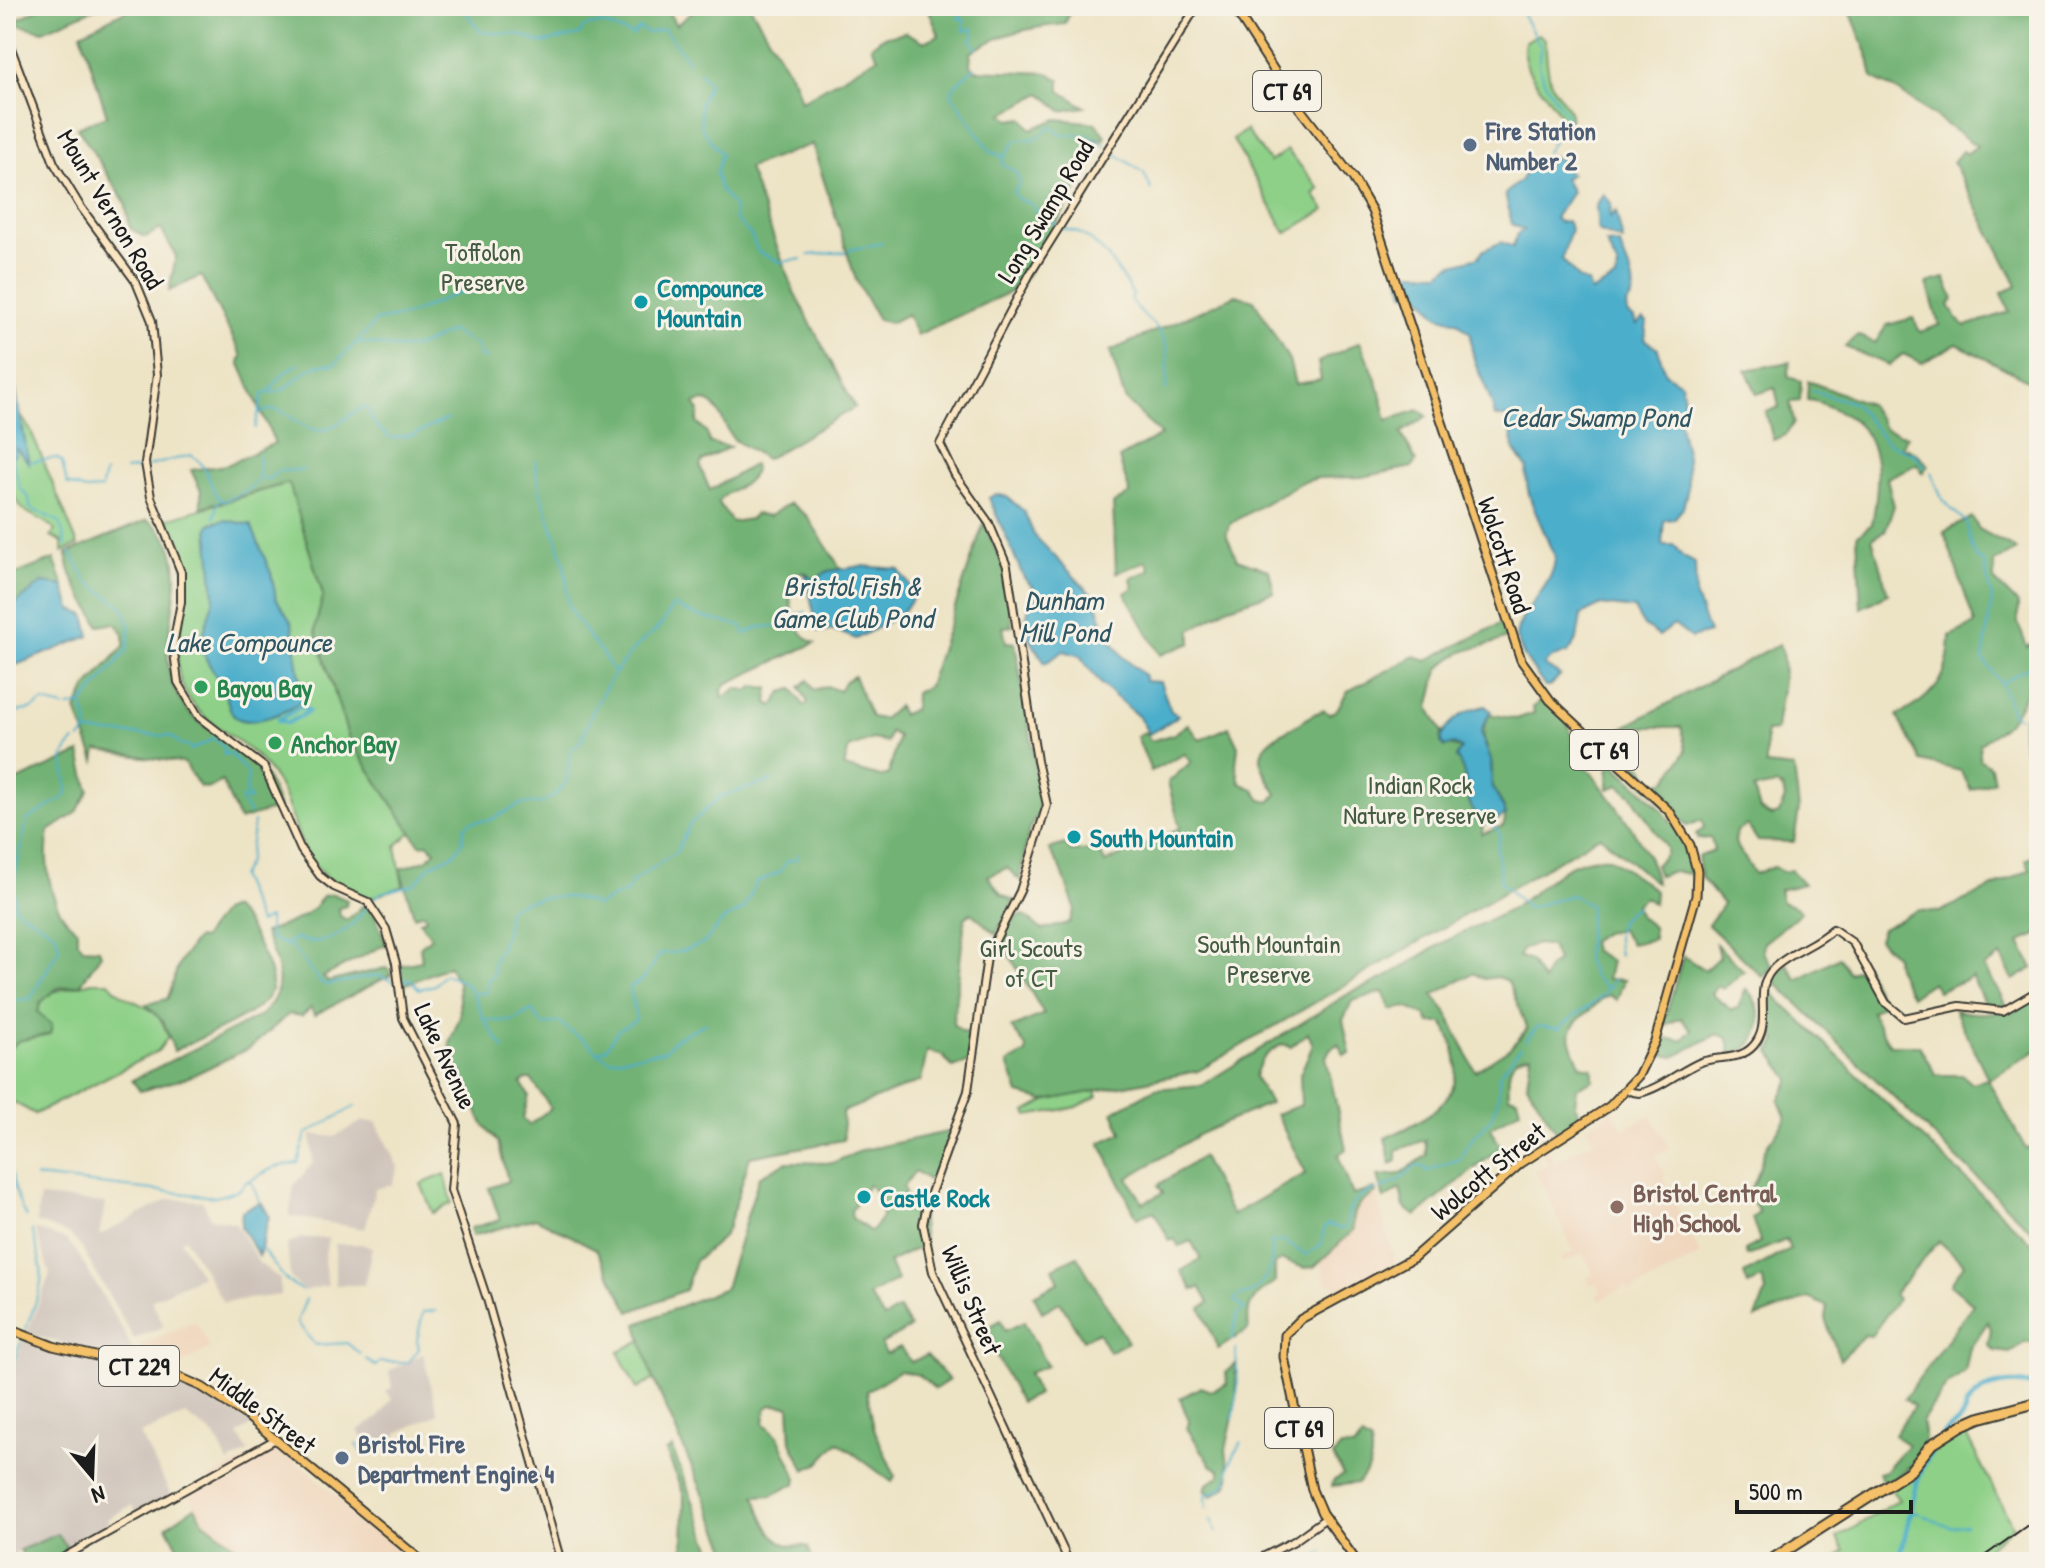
<svg xmlns="http://www.w3.org/2000/svg" width="2045" height="1568" font-family="'Patrick Hand',sans-serif">
<style>
.built{fill:#f0d6bc}
.industrial{fill:#cec2b9}
.green{fill:#8ed088;stroke:#557652;stroke-width:2}
.forest{fill:#72b274;stroke:#476748;stroke-width:2;fill-rule:evenodd}
.water{fill:#4caecb;stroke:#346574;stroke-width:2}
.lines{fill:none;stroke-linecap:round;stroke-linejoin:round}
.stream{stroke:#4caecb;stroke-width:2}
.canal{stroke:#4caecb;stroke-width:4}
.river{stroke:#4caecb;stroke-width:5}
.secondary-casing{stroke:#3b3a35;stroke-width:10}
.primary-casing{stroke:#3b3a35;stroke-width:11}
.highway-casing{stroke:#3b3a35;stroke-width:13}
.secondary{stroke:#fbe6c3;stroke-width:6}
.primary{stroke:#f4c16a;stroke-width:7}
.highway{stroke:#f4c16a;stroke-width:9}
.rail{stroke:#1c1c1c;stroke-width:2}
.service-dot{fill:#5c6f8a;stroke:#f7f3e8;stroke-width:3}
.culture-dot{fill:#0f9aa8;stroke:#f7f3e8;stroke-width:3}
.leisure-dot{fill:#2e9e5b;stroke:#f7f3e8;stroke-width:3}
.education-dot{fill:#8d6e63;stroke:#f7f3e8;stroke-width:3}
.labels{text-anchor:middle;dominant-baseline:central;stroke-width:6;stroke-linejoin:round;paint-order:stroke}
.shield{fill:#f7f3e8;stroke:#5e5c59;stroke-width:2}
.shield-label{font-size:24px;font-weight:bold;fill:#1c1c1c}
.service-label{font-size:26px;font-weight:bold;fill:#4e5e75;stroke:#f7f3e8;text-anchor:start}
.street-label{font-size:26px;fill:#1c1c1c;stroke:#f7f3e8}
.park-label{font-size:26px;fill:#445b42;stroke:#f7f3e8}
.culture-label{font-size:26px;font-weight:bold;fill:#0d838f;stroke:#f7f3e8;text-anchor:start}
.leisure-label{font-size:26px;font-weight:bold;fill:#27864d;stroke:#f7f3e8;text-anchor:start}
.education-label{font-size:26px;font-weight:bold;fill:#785e54;stroke:#f7f3e8;text-anchor:start}
.water-label{font-size:28px;font-style:italic;fill:#2f5662;stroke:#f7f3e8}
</style>
<rect width="100%" height="100%" fill="#f7f3e8"/>
<filter id="ink" filterUnits="userSpaceOnUse"><feTurbulence type="fractalNoise" baseFrequency=".0125" numOctaves="2"/><feDisplacementMap in="SourceGraphic" scale="16" xChannelSelector="R" yChannelSelector="G"/><feConvolveMatrix kernelMatrix="1 2 1 2 8 2 1 2 1" color-interpolation-filters="sRGB"/></filter>
<filter id="wash" filterUnits="userSpaceOnUse"><feTurbulence type="fractalNoise" baseFrequency=".006" numOctaves="4" result="noise"/><feDisplacementMap in="SourceGraphic" scale="32" xChannelSelector="R" yChannelSelector="G"/><feGaussianBlur stdDeviation="1.8" result="paint"/><feColorMatrix in="noise" values="0 0 0 0 0 0 0 0 0 0 0 0 0 0 0 0 0 1.4 0 .05"/><feComposite in="paint" operator="in"/></filter>
<g filter="url(#wash)">
<rect width="100%" height="100%" fill="#ede3c5"/>
<!-- built -->
<g class="built">
<polygon points="1612,1110 1623,1129 1651,1115 1670,1148 1656,1155 1665,1175 1663,1177 1700,1255 1630,1292 1625,1286 1600,1301 1597,1294 1602,1292 1597,1283 1590,1285 1587,1278 1593,1274 1583,1253 1564,1262 1562,1258 1574,1252 1536,1170 1548,1164 1543,1153 1547,1150 1554,1161 1594,1141 1587,1127"/>
<polygon points="1344,1165 1353,1195 1375,1189 1395,1264 1341,1293 1338,1288 1326,1282 1300,1183"/>
<polygon points="192,1322 198,1325 210,1348 177,1367 140,1362 139,1346"/>
<polygon points="274,1444 407,1555 410,1562 242,1562 232,1552 236,1546 203,1521 187,1491"/>
</g>
<!-- industrial -->
<g class="industrial">
<polygon points="363,1121 376,1122 398,1167 392,1185 375,1189 365,1229 289,1216 294,1185 313,1163 311,1134 334,1137"/>
<polygon points="40,1197 105,1203 99,1236 169,1199 202,1201 211,1218 235,1223 259,1263 280,1279 280,1295 223,1302 185,1238 181,1241 201,1276 151,1300 164,1326 134,1339 81,1247 69,1234 36,1222"/>
<polygon points="35,1229 68,1241 76,1251 124,1332 133,1351 131,1361 27,1334 50,1274"/>
<polygon points="300,1238 328,1238 324,1261 328,1285 304,1291 290,1277 287,1245"/>
<polygon points="335,1244 361,1244 372,1248 364,1285 335,1285"/>
<polygon points="24,1339 100,1361 182,1380 253,1425 238,1434 248,1452 228,1463 215,1436 185,1415 140,1434 171,1495 137,1514 132,1505 107,1519 111,1528 69,1551 58,1534 16,1552 22,1562 6,1562 6,1438 12,1436 9,1412 6,1412 6,1386"/>
<polygon points="423,1354 438,1414 397,1433 397,1436 369,1452 358,1430 378,1418 392,1399 386,1391 392,1388 389,1371"/>
</g>
<!-- green -->
<g class="green">
<path d="M1538,34l7,5c2,15 1,31 7,46 6,13 23,24 17,40l-7,-3c-7,-27 -45,-46 -37,-80z"/>
<polygon points="1246,130 1270,162 1287,150 1320,189 1314,194 1325,210 1286,233 1233,140"/>
<path d="M6,385l6,17 19,29 47,114 -16,7v-10l-11,-6 4,-5c-6,-11 -29,-16 -34,-24 -21,-31 -15,-84 -15,-122z"/>
<path d="M289,483l34,112 -8,34 34,110 62,93 -15,14 7,40 -35,13c-91,-33 -57,-85 -108,-139 -27,-29 -67,-38 -80,-81 -9,-33 8,-63 6,-96 -1,-24 -12,-43 -23,-63z"/>
<path d="M92,982h17c20,27 49,16 59,55l-10,14 -123,63 -29,-16v-58l32,-28 2,-9 9,-10z"/>
<polygon points="1089,1077 1098,1096 1077,1107 1028,1116 1026,1112"/>
<polygon points="445,1174 452,1203 433,1213 421,1184"/>
<polygon points="768,1276 776,1308 637,1389 618,1352"/>
<polygon points="1963,1429 2013,1527 1969,1562 1829,1562 1845,1551 1837,1538 1899,1500 1890,1488 1928,1452"/>
</g>
<!-- forest -->
<g class="forest">
<polygon points="43,6 101,6 43,31 11,23"/>
<path d="M135,6h530l11,19 24,-19h50l45,76 6,19 77,-44 -7,-11 12,-9 22,-5 20,10 14,-7 -12,-29h146l-8,18c-31,3 -70,10 -94,29l-1,11 5,6 73,3 12,7v11l25,16 -23,4 -21,-18 -38,21 7,6 13,-2 8,11 26,-10 39,4 9,13 -1,5 -8,-2 -21,29 9,9 -65,111 -102,47 -10,-21 -17,9 -12,-3 -22,-40 -44,-136 -64,24 45,122 62,117 -89,52 -33,-20c-10,-13 -16,-48 -39,-35l5,7 -2,12 9,8 4,12 20,4 -28,14 -2,6 10,23 43,-25 2,5c-7,19 -26,17 -37,32l14,20 18,-3 5,-5 14,2 21,-13 17,13 34,53 -27,11 -8,-7 -13,1c-7,20 -1,60 22,69l-89,41 -4,6 1,8 14,-10 12,3 5,-5 15,2 -2,15 6,3 9,-14 11,-3 11,17 4,-3 -8,-16 8,-7 6,10 13,-4 12,5 5,-9 10,-6 17,41 12,2 15,-13 4,9 12,-6 1,-16 13,-7 56,-164 21,48 7,56 -9,1 3,15 9,1 28,164 -14,22 -9,51 -13,-12 -19,8 13,18 13,7 -18,33 -25,-21 -6,5 -12,106 10,8 11,1 -2,28 -19,7 -11,-13 -15,-4 -6,30 -79,31 2,28 -94,17 -22,71 -7,11 -26,22 -10,29 -55,22 -34,-63 -60,-31 -64,18 -1,-8 29,-8 -11,-32 19,-7 -10,-39 -15,-18 -31,-67 -2,-15 10,-26 -2,-34 -9,-16 -47,20 -2,-21 22,-4 -2,-14 11,-10 -11,-16 6,-2 -2,-6 -10,3 -14,-47 28,-10 7,-8 -7,-7 -8,1 -71,-106 -34,-110 8,-34 -34,-112 -88,24v-16l-10,-21 36,-5 48,-22 -36,-81 3,-6 -41,-80 -32,15 7,-35 -15,-27 -16,8 -15,-9 -5,-26 -48,-75 30,-11 -26,-83zM890,732l8,4 -9,38 -8,3 -37,-10 5,-19 24,-9 14,3zM527,1079h4l20,29 -22,17 -6,-7 6,-22 -8,-13z"/>
<polygon points="1848,6 2039,6 2039,380 2033,383 1957,344 1922,363 1903,354 1889,365 1845,347 1858,335 1875,343 1887,325 1913,318 1920,332 1939,325 1927,283 1945,278 1954,299 1949,305 1957,319 1966,326 2009,312 2002,293 2017,285 1953,162 1962,151 1966,154 1977,146 1898,91 1873,78 1869,58"/>
<polygon points="1236,295 1254,300 1289,360 1295,384 1321,380 1318,362 1360,342 1377,381 1387,420 1419,410 1427,416 1401,433 1416,461 1412,467 1362,477 1318,478 1300,483 1231,523 1226,534 1237,559 1269,570 1274,592 1227,608 1191,630 1191,643 1160,655 1125,593 1133,588 1131,578 1150,570 1146,561 1116,573 1113,504 1130,494 1119,458 1161,435 1125,399 1110,351"/>
<polygon points="1790,362 1788,377 1801,381 1800,401 1790,402 1794,422 1786,435 1773,440 1766,412 1779,407 1775,388 1757,394 1746,370"/>
<path d="M1808,381l61,23 16,25 22,7 -5,11 13,5 13,13 -5,8 -6,-9 -30,14 7,28 -9,25 -13,7 16,56 -27,14 -4,-72 15,-12c8,-45 13,-92 -36,-114 -9,-4 -18,-10 -29,-10z"/>
<path d="M1972,517l7,12 38,21 -23,12v18l24,24v19l9,24 12,-6v39l-8,-4c-10,36 -20,48 -51,68v15l11,8 3,14 -23,9 -10,-19 -40,-10 -24,-45c38,-22 52,-34 53,-80l25,-12 -31,-92z"/>
<path d="M147,520c54,32 14,102 22,148 11,67 66,62 95,106 7,9 10,23 15,34l-40,12 -17,-39 -12,7 -10,-1 -16,-24 -87,-13 -2,11 -19,-51 11,-23 37,-41v-12l-8,-11 -17,3c-10,-25 -32,-44 -32,-73z"/>
<polygon points="54,559 64,586 42,583 6,611 6,578"/>
<path d="M1502,623l4,15c-28,13 -45,7 -68,32l-9,38 13,24 -1,10 21,7 -6,9 9,12 5,34 13,19 -1,11 21,-8c7,-17 -5,-24 -10,-40 -3,-8 0,-17 -2,-25 -5,-20 -14,-27 -1,-47l26,5 18,-6 -1,-6 10,-8c23,22 27,18 30,49 22,32 79,96 83,135l-56,-47 -402,235 -153,30 -26,-7 -11,-31 18,-10v-6l-15,-19 33,-14 -46,-78 19,-20 7,-1 18,15 27,-7 6,-15 -14,-39 -12,-20 16,-5 6,8 28,-3 6,14 75,-35 -12,-46 23,-20 -6,-8 -34,17 -14,-34 8,-5 6,9 23,-7 14,-10 12,16 29,-13 9,19 -2,19 4,18 13,6 8,11 9,2 7,-8c-19,-30 -27,-45 9,-63 14,-7 22,-16 38,-21l5,4 7,-3 12,-20 67,-35 12,4z"/>
<path d="M1779,644c11,26 -1,59 -3,87l-10,1v33l28,3 5,41 -5,33 -36,-1 -11,-16 -10,6 -2,12 20,31 19,-8 9,6 8,-2 13,14 -25,6 3,12 16,6 3,4 -37,31 -1,9 9,14 -9,11 -55,-52 15,-21 -22,-27 -3,-20 16,-6 -3,-13 -13,1 -2,-4 8,-7 -2,-8 -15,6 -76,-74 32,14 9,16 6,1 9,-3 19,-29 -5,-24h-47l-24,17 -10,-4zM1776,785l7,4 2,9 -6,16 -8,2 -11,-6 -6,-21z"/>
<path d="M2039,697v84c-16,-26 -28,-62 0,-84z"/>
<path d="M80,753l9,38 -13,22 -27,18c-6,30 1,82 28,98v11l6,8 16,1 2,5 -21,31 -22,3 -18,15 -2,9 14,13 -2,9 -32,7 -12,12v-268z"/>
<path d="M1609,760c38,35 76,62 85,115l-21,-4 -14,5 -4,-11 11,-11v-6l-34,-52 -13,-11 -11,4z"/>
<polygon points="2039,853 2039,934 2020,942 2033,968 2013,980 2001,956 1984,967 2007,1007 1987,1009 1972,977 1938,991 1932,982 1911,996 1896,967 1895,956 1878,939 1882,929 1918,910 1939,912 2030,870 2026,860"/>
<path d="M1610,858l45,32 -1,14 -9,-7 -10,8 5,12 13,10 1,12 -23,5 -11,-15 -16,4 -13,9 2,8 18,11 -4,18 17,1 -7,20 -8,-5 -6,3c-30,30 -44,25 -22,68l12,2v12l-16,8 -2,17 8,15 -25,14 -31,-50 4,-29c-25,2 -23,20 -22,41l8,2 3,11 -30,19 11,19 -85,69 -12,-9 -4,-18 -16,10 -6,-23 22,-2 27,-19 -2,-15 -28,10v11l-6,3 -6,-26c57,-24 93,-52 58,-115h-14l-2,-7 -21,-9 -15,3 -8,-18 -31,9 -9,19 7,33 -6,2 -6,-11 -8,5 -4,8 20,92 -8,6 15,40 22,-6 1,4c-17,10 -25,17 -22,37l-40,37 -9,1 -23,-8 -7,4v18c-21,15 -30,20 -26,47l-31,20 -17,-41 8,-5 -9,-16 -7,3 -12,-19 20,-12 -10,-18 -12,5 -5,-7 -4,2 -16,-30 -17,7 -37,-75 22,-10 -9,-21 42,-23 47,-4 151,-94c36,-11 64,-35 97,-52 21,-12 46,-20 66,-33 29,-21 54,-52 94,-48zM1537,944l14,2 6,15 -9,7 -5,14 -13,-21 -12,-5 6,-8zM1473,973l11,6 13,-2 11,4 19,48 -17,19 -35,23 -29,-60 -13,-16zM1308,1033l5,12 -13,29 1,31 -25,9 30,59 -74,42 -30,-58 -44,28 5,8 -20,10 -15,-25 72,-44 70,-31 -15,-26c4,-17 12,-25 28,-33l8,3z"/>
<path d="M333,894l14,6 -1,6 -7,2 1,8 7,4 18,-16 10,11 11,29 -63,33 5,5 57,-14 4,1 2,6 -77,40 -3,-7 -9,8 -13,-2 -39,34 -61,29 -49,14 -8,-11 128,-64c30,-27 18,-50 4,-83 23,-10 46,-15 59,-37z"/>
<path d="M232,908c15,12 22,28 30,45 6,12 14,29 7,42 -10,20 -73,44 -95,56l-10,-28 -18,-19 21,-5c6,-12 6,-21 11,-32 4,-10 12,-20 19,-29l5,1 20,-27z"/>
<path d="M1716,944l28,27 -21,18 -5,-3 -6,8 19,16 7,-2 8,-19c23,22 17,58 -15,66l-3,-17 -11,-4 -43,23 -19,-4 5,-15 22,2 10,-10 -11,-12 -18,8 20,-70 22,14 14,-13z"/>
<path d="M1839,957l10,16 15,-8 19,39 -12,8 19,33h29l17,30h26l10,8 16,-4 -33,-69c34,8 54,1 84,-15v54l-51,31 38,69 13,-3v92l-269,-261 17,-13 10,16z"/>
<path d="M1766,987l273,263v95l-14,-3 -15,11 -15,-2 -7,-6 3,-15 -3,-8 -18,26 -5,24 -19,14 -24,36c9,33 -12,45 -37,63l-7,-12 7,-2 23,-26 -14,-10 20,-29 -10,-7 69,-95 -23,-19 14,-21 -25,-23 -45,53 4,5 -27,37 -7,-1 -24,25 -15,-41 2,-13 -19,-8 -52,20 10,-27 -4,-12 -14,6 -4,-11 46,-25 -4,-9 -39,16 -2,-6 15,-8 -8,-24 7,-5 -11,-22c14,-15 10,-32 20,-47 6,-9 13,-15 18,-26l-7,-17 11,-22 -20,-27 7,-12 -11,-13z"/>
<path d="M951,1131l-18,52 -18,-12 -12,16 3,10 15,13 3,35 -35,17 8,18 -28,16 15,22 15,-9 11,19 -29,16 5,10 14,-7 11,15 16,-7 22,25 -14,9 -16,-14 -20,-4 -32,20 7,38 21,47 -3,6 -54,-40 -20,22 -13,6 -14,-28 -2,-36 -17,-1 -6,3 -2,15 14,13 19,42 -1,5 -23,12 -18,1c6,16 14,43 33,49 7,2 12,-1 20,2l5,15h-80l-83,-191 -13,-47 88,-36 34,-111 28,-15 45,1 31,-13zM869,1184l11,14 2,19 -11,15 -19,-14 -1,-7z"/>
<polygon points="1077,1256 1128,1342 1109,1352 1098,1332 1083,1340 1060,1302 1042,1312 1034,1295 1059,1282 1053,1268"/>
<polygon points="1001,1320 1005,1331 1024,1322 1047,1366 1028,1373 1038,1394 1020,1402 983,1330"/>
<polygon points="1235,1364 1237,1397 1226,1450 1230,1479 1226,1487 1212,1496 1205,1490 1207,1484 1220,1477 1220,1470 1212,1466 1187,1428 1189,1422 1180,1398 1201,1387 1210,1391 1227,1384 1226,1372"/>
<path d="M1362,1438l8,5c3,17 0,27 -12,40l-26,3 1,-5 10,-6 -10,-19 8,-9 12,1z"/>
<polygon points="672,1448 717,1562 683,1562 684,1495 666,1451"/>
<polygon points="195,1507 203,1521 237,1547 225,1561 221,1557 216,1562 186,1562 167,1526"/>
<polygon points="58,1534 69,1551 50,1562 27,1562 20,1550"/>
</g>
<!-- water -->
<g class="water">
<path d="M1550,157l14,3v9l8,5 -8,4 8,14 -17,26 4,4 8,-1 4,8 -9,30 17,20 9,4 3,9 25,-14 2,-10 -12,-25 14,2c5,19 24,44 6,60l1,8 7,5 2,7 7,-6 4,3 -2,17 13,10 7,24 16,10 3,16 -6,16 9,42 1,31 -5,20 -9,11 -10,1 -2,25h12l8,11 13,7 1,35 13,35 -18,5 -17,-13 -15,11 -15,-10 -10,-17 -33,-4 -20,10 -4,25 -9,13 -18,6 -6,6 16,10 -10,12h-5l-21,-31 -8,-19c3,-28 38,-49 39,-79 0,-6 -3,-5 -5,-11 -8,-25 -27,-51 -23,-79l-13,-19 -5,-32h-14c-4,-29 -27,-54 -24,-83l-14,-12 -19,-6 -16,-19 -18,-4 -4,-15 13,-6 27,1 10,-8 29,-8 3,-6 19,-9 12,5 4,-13 7,-4 -12,-6 -7,-30 16,-14 10,-20z"/>
<polygon points="1603,194 1611,203 1610,217 1616,211 1623,241 1598,231 1596,206"/>
<polygon points="6,354 11,365 29,463 16,448 16,455 6,456"/>
<polygon points="996,494 1007,497 1024,511 1034,535 1096,599 1105,632 1124,658 1145,676 1145,681 1160,682 1171,711 1178,715 1174,719 1149,734 1139,717 1101,684 1080,656 1064,651 1045,663 1024,630 1033,587 1024,578 989,498"/>
<path d="M225,520l26,5 20,48 5,25 16,25 11,76c-10,12 -56,31 -70,16 -3,-5 -5,-13 -7,-18 -6,-19 -20,-33 -26,-52l14,-47 -6,-70 3,-5z"/>
<path d="M862,566l36,3 17,23c-5,22 -40,36 -59,47l-22,-9 -16,1 -13,-58 9,7 14,-9z"/>
<polygon points="42,583 64,586 71,609 85,615 90,636 6,669 6,611"/>
<path d="M1485,706l6,5 -10,19 1,7 9,23 1,25 14,29 -17,11c-28,-7 -17,-50 -33,-67l5,-10 -7,-4 -10,3 -3,-5c2,-20 26,-32 44,-36z"/>
<polygon points="261,1202 269,1216 259,1256 241,1227 242,1211"/>
</g>
<g class="lines">
<!-- stream -->
<g class="stream">
<polyline points="468,6 468,15 480,32 522,35 541,43 579,35 584,27 601,24 633,35 639,28 648,33 664,29 689,62"/>
<polyline points="970,6 958,18 964,20 964,31 972,28 974,34 971,39 977,49"/>
<path d="M1518,6l23,41c-10,31 17,49 27,73l-22,32"/>
<polyline points="975,67 954,86 951,94 991,152 1004,157 1002,164 1016,172 1020,183 1013,192 1018,199 1033,205 1043,221 1053,220 1055,227"/>
<polyline points="699,72 709,83 700,104 702,129 721,154 716,173 719,188 733,206 735,219 751,235 758,252 780,262 802,259"/>
<polyline points="1110,150 1144,173 1151,189"/>
<polyline points="1004,157 1015,141 1038,138 1051,127 1062,135 1087,135 1106,146"/>
<path d="M1062,229c33,1 56,41 71,66l-2,5c7,13 16,17 26,28 15,16 10,42 9,62"/>
<polyline points="849,250 882,243"/>
<polyline points="809,255 845,252"/>
<polyline points="357,342 376,321 409,315 457,293 472,292"/>
<polyline points="269,391 286,371 299,364"/>
<polyline points="1813,391 1853,403 1887,442 1915,455 1925,467"/>
<path d="M260,413c27,-12 32,13 56,17 19,3 33,-19 50,-23l9,18 15,13 23,-3 34,-16"/>
<path d="M255,428l8,-34c7,-2 13,-1 19,-4 21,-11 24,-29 51,-25l23,-22c18,-1 28,4 43,5 21,2 36,-10 52,-17l27,15 2,11 7,1"/>
<polyline points="11,452 20,488 29,498 30,508 60,522 66,546"/>
<path d="M536,461c0,39 25,75 30,115 2,14 -2,22 6,36 12,22 31,39 42,61"/>
<polyline points="29,462 57,458 62,462 67,484 86,490 101,489"/>
<path d="M149,466l42,-11c21,12 18,41 33,46 23,-9 42,-17 34,-45"/>
<polyline points="126,470 141,468"/>
<polyline points="1931,472 1943,501 1966,522 1972,547 1977,559 1984,562 1992,598 1983,659 2002,685 2012,713 2019,717"/>
<polyline points="262,478 269,479 278,471 303,470"/>
<polyline points="102,486 105,473"/>
<polyline points="214,518 218,501"/>
<path d="M70,552l17,29 36,26 7,21 -3,22 -45,54c4,14 10,24 -2,35"/>
<polyline points="2002,683 2039,661"/>
<polyline points="68,707 82,704"/>
<polyline points="6,714 32,709 43,702 64,707"/>
<polyline points="2024,721 2034,741 2030,751 2039,759"/>
<polyline points="87,732 171,736 181,745 189,745 191,750 215,738 224,748 224,755 230,753 248,774 246,792 250,800 242,798 241,801 250,814"/>
<polyline points="254,822 248,862 240,877 259,923 269,918 269,938 292,947 320,982 327,985 378,975 394,982"/>
<polyline points="1493,824 1500,835 1497,848 1501,883 1528,908 1572,895 1590,906 1586,960 1593,976 1608,989"/>
<path d="M369,902l12,-9 34,-9 14,-18 25,-12 8,-11 2,-15 7,-6 19,-2 31,-16 21,-1 13,-8 11,-12 4,-33 12,-9c7,-30 33,-73 55,-95 7,-7 17,-13 23,-20 6,-7 8,-14 14,-21 23,15 46,14 68,22l3,7 14,-7 22,-1 8,-10 17,-4"/>
<path d="M287,943l10,-5c27,13 58,-10 70,-33"/>
<path d="M1619,955c-5,-25 -2,-39 19,-49"/>
<path d="M402,982l8,-3 9,10 16,-4 8,-10c27,1 33,24 41,45l28,1 20,-11 11,15 17,-3c11,14 26,14 36,30l10,-3 12,-19 18,-10 -6,-33 13,-7 17,-26 19,-2 25,-9 20,-24 19,-9 14,-28 23,-10 7,-11 8,-1 4,-6"/>
<path d="M476,993h10l2,-14 6,-5 -1,-10 13,-31 2,-24c23,-14 66,-17 88,-3l32,-15 4,-9 45,-31 13,-27 31,-28 50,-15"/>
<path d="M6,1016l10,-16 14,-1 29,-50 -3,-15 -41,-26 -2,-22 14,-66 39,-24c6,-24 -15,-33 9,-55"/>
<polyline points="485,1022 505,1050"/>
<path d="M1525,1041l13,-15 21,3c18,-20 41,-22 55,-50"/>
<polyline points="596,1052 610,1060 664,1051 677,1038 706,1023"/>
<path d="M6,1154c3,13 13,57 21,63"/>
<polyline points="36,1177 216,1197 239,1190 245,1183 275,1167 298,1163 306,1134 356,1106"/>
<polyline points="251,1181 260,1203"/>
<path d="M1380,1189l19,-8 16,-15 10,1 2,4 33,-12c19,-41 41,-28 39,-84l22,-28"/>
<polyline points="262,1249 286,1280 301,1290"/>
<polyline points="306,1299 297,1322 315,1345 347,1343 360,1354"/>
<path d="M26,1329c19,-52 20,-47 6,-99"/>
<path d="M1232,1340l5,-26 8,-5 -11,-9 6,-5c24,0 38,-35 30,-53l8,2 4,-4 24,15 15,-10 3,-17 5,-4 11,5 7,-1c-1,-20 8,-31 28,-38"/>
<polyline points="366,1359 375,1366 380,1362 409,1362 419,1349 417,1340 423,1312 436,1311"/>
<polyline points="6,1382 21,1342"/>
<polyline points="1233,1419 1238,1390 1236,1349"/>
<polyline points="357,1444 363,1455"/>
<polyline points="1207,1508 1206,1495 1221,1489 1227,1482 1230,1463 1241,1442"/>
<polyline points="1911,1511 1920,1513"/>
<polyline points="1923,1515 1951,1527 1966,1525"/>
<polyline points="1211,1520 1212,1522"/>
<polyline points="1213,1524 1214,1526"/>
<polyline points="1215,1528 1217,1531"/>
<polyline points="1309,1562 1323,1552"/>
</g>
<!-- canal -->
<polygon class="canal" points="302,706 309,711 288,723 278,720"/>
<!-- river -->
<g class="river">
<path d="M1942,1437c5,-10 12,-9 18,-17 5,-5 4,-13 8,-17 18,-21 47,-24 71,-15"/>
<path d="M1895,1562c20,-35 12,-77 37,-111"/>
</g>
</g>
</g>
<g filter="url(#ink)">
<g class="lines">
<!-- secondary casing -->
<g class="secondary-casing">
<g id="secondary">
<polyline points="6,35 54,163 80,206 136,282 152,321 157,375 145,463 151,497 181,572 181,602 173,645 178,682 199,717 264,767 301,850 320,876 334,887 368,902 386,929 396,963 403,1018 457,1124 451,1190 487,1299 561,1562"/>
<path d="M1627,1090c5,2 7,3 12,3 21,-4 42,-23 62,-31 20,-7 43,0 56,-21 15,-24 -6,-54 19,-75 17,-15 40,-21 57,-37l20,14 33,60 18,15 56,-12 43,5 36,-21"/>
<polyline points="55,1562 274,1440"/>
<polyline points="1069,1562 933,1272 923,1224 927,1204 968,1091 987,957 1020,891 1047,805 1037,761 1007,566 989,523 955,475 940,444 1030,274 1197,6"/>
<polyline points="1253,1562 1294,1541 1326,1518"/>
</g>
</g>
<!-- primary casing -->
<g class="primary-casing">
<g id="primary">
<polyline points="1233,6 1291,97 1353,178 1372,211 1521,660 1550,700 1670,812 1690,845 1697,871 1696,896 1655,1041 1638,1076 1610,1106 1520,1164 1413,1258 1301,1319 1285,1335 1284,1357 1312,1490 1322,1513 1357,1562"/>
<polyline points="6,1328 53,1346 172,1374 202,1387 247,1416 423,1562"/>
</g>
</g>
<!-- highway casing -->
<g class="highway-casing">
<polyline id="highway" points="1768,1562 1910,1471 1931,1445 1961,1426 1979,1418 2039,1402"/>
</g>
<!-- secondary -->
<use href="#secondary" class="secondary"/>
<!-- primary -->
<use href="#primary" class="primary"/>
<!-- highway -->
<use href="#highway" class="highway"/>
<!-- rail -->
<polyline class="rail" points="1976,1562 2039,1517"/>
</g>
</g>
<!-- markers -->
<g class="service-dot">
<circle cx="1470" cy="145" r="8"/>
<circle cx="342" cy="1458" r="8"/>
</g>
<g class="culture-dot">
<circle cx="641" cy="302" r="8"/>
<circle cx="1074" cy="837" r="8"/>
<circle cx="864" cy="1197" r="8"/>
</g>
<g class="leisure-dot">
<circle cx="201" cy="687" r="8"/>
<circle cx="275" cy="743" r="8"/>
</g>
<circle class="education-dot" cx="1617" cy="1207" r="8"/>
<g class="labels">
<!-- shield labels -->
<g class="shield">
<rect x="1253" y="71" width="68" height="40" rx="6"/>
<rect x="1570" y="730" width="68" height="40" rx="6"/>
<rect x="99" y="1346" width="80" height="40" rx="6"/>
<rect x="1265" y="1408" width="68" height="40" rx="6"/>
</g>
<g class="shield-label">
<text x="1287" y="91">CT 69</text>
<text x="1604" y="750">CT 69</text>
<text x="139" y="1366">CT 229</text>
<text x="1299" y="1428">CT 69</text>
</g>
<!-- service labels -->
<g class="service-label">
<text x="1486" y="130">Fire Station<tspan x="1486" dy="30">Number 2</tspan></text>
<text x="358" y="1443">Bristol Fire<tspan x="358" dy="30">Department Engine 4</tspan></text>
</g>
<!-- street labels -->
<g class="street-label">
<text transform="translate(111 209) rotate(59)">Mount Vernon Road</text>
<text transform="translate(1045 211) rotate(-59)">Long Swamp Road</text>
<text transform="translate(1505 555) rotate(72)">Wolcott Road</text>
<text transform="translate(446 1056) rotate(65)">Lake Avenue</text>
<text transform="translate(1488 1171) rotate(-39)">Wolcott Street</text>
<text transform="translate(972 1300) rotate(67)">Willis Street</text>
<text transform="translate(263 1410) rotate(37)">Middle Street</text>
</g>
<!-- park labels -->
<g class="park-label">
<text x="483" y="251">Toffolon<tspan x="483" dy="30">Preserve</tspan></text>
<text x="1420" y="784">Indian Rock<tspan x="1420" dy="30">Nature Preserve</tspan></text>
<text x="1269" y="943">South Mountain<tspan x="1269" dy="30">Preserve</tspan></text>
<text x="1031" y="947">Girl Scouts<tspan x="1031" dy="30">of CT</tspan></text>
</g>
<!-- culture labels -->
<g class="culture-label">
<text x="657" y="287">Compounce<tspan x="657" dy="30">Mountain</tspan></text>
<text x="1090" y="837">South Mountain</text>
<text x="880" y="1197">Castle Rock</text>
</g>
<!-- leisure labels -->
<g class="leisure-label">
<text x="217" y="687">Bayou Bay</text>
<text x="291" y="743">Anchor Bay</text>
</g>
<!-- education labels -->
<g class="education-label">
<text x="1633" y="1192">Bristol Central<tspan x="1633" dy="30">High School</tspan></text>
</g>
<!-- water labels -->
<g class="water-label">
<text x="1595" y="417">Cedar Swamp Pond</text>
<text x="852" y="586">Bristol Fish &amp;<tspan x="852" dy="32">Game Club Pond</tspan></text>
<text x="1064" y="600">Dunham<tspan x="1064" dy="32">Mill Pond</tspan></text>
<text x="249" y="642">Lake Compounce</text>
</g>
</g>
<!-- margin -->
<rect width="2045" height="1568" fill="none" stroke="#f7f3e8" stroke-width="32"/>
<!-- north arrow -->
<g transform="translate(92 1476) rotate(161)" stroke="#f7f3e8" stroke-width="6" paint-order="stroke">
<path d="M0-6L14 30L0 20L-14 30Z" fill="#1c1c1c"/>
<text y="-12" font-size="22" font-weight="bold" text-anchor="middle" fill="#1c1c1c">N</text>
</g>
<!-- scale -->
<path d="M1737 1500v12h174v-12" fill="none" stroke="#1c1c1c" stroke-width="4"/>
<text x="1749" y="1500" font-size="24" fill="#1c1c1c" stroke="#f7f3e8" stroke-width="6" paint-order="stroke">500 m</text>
</svg>
